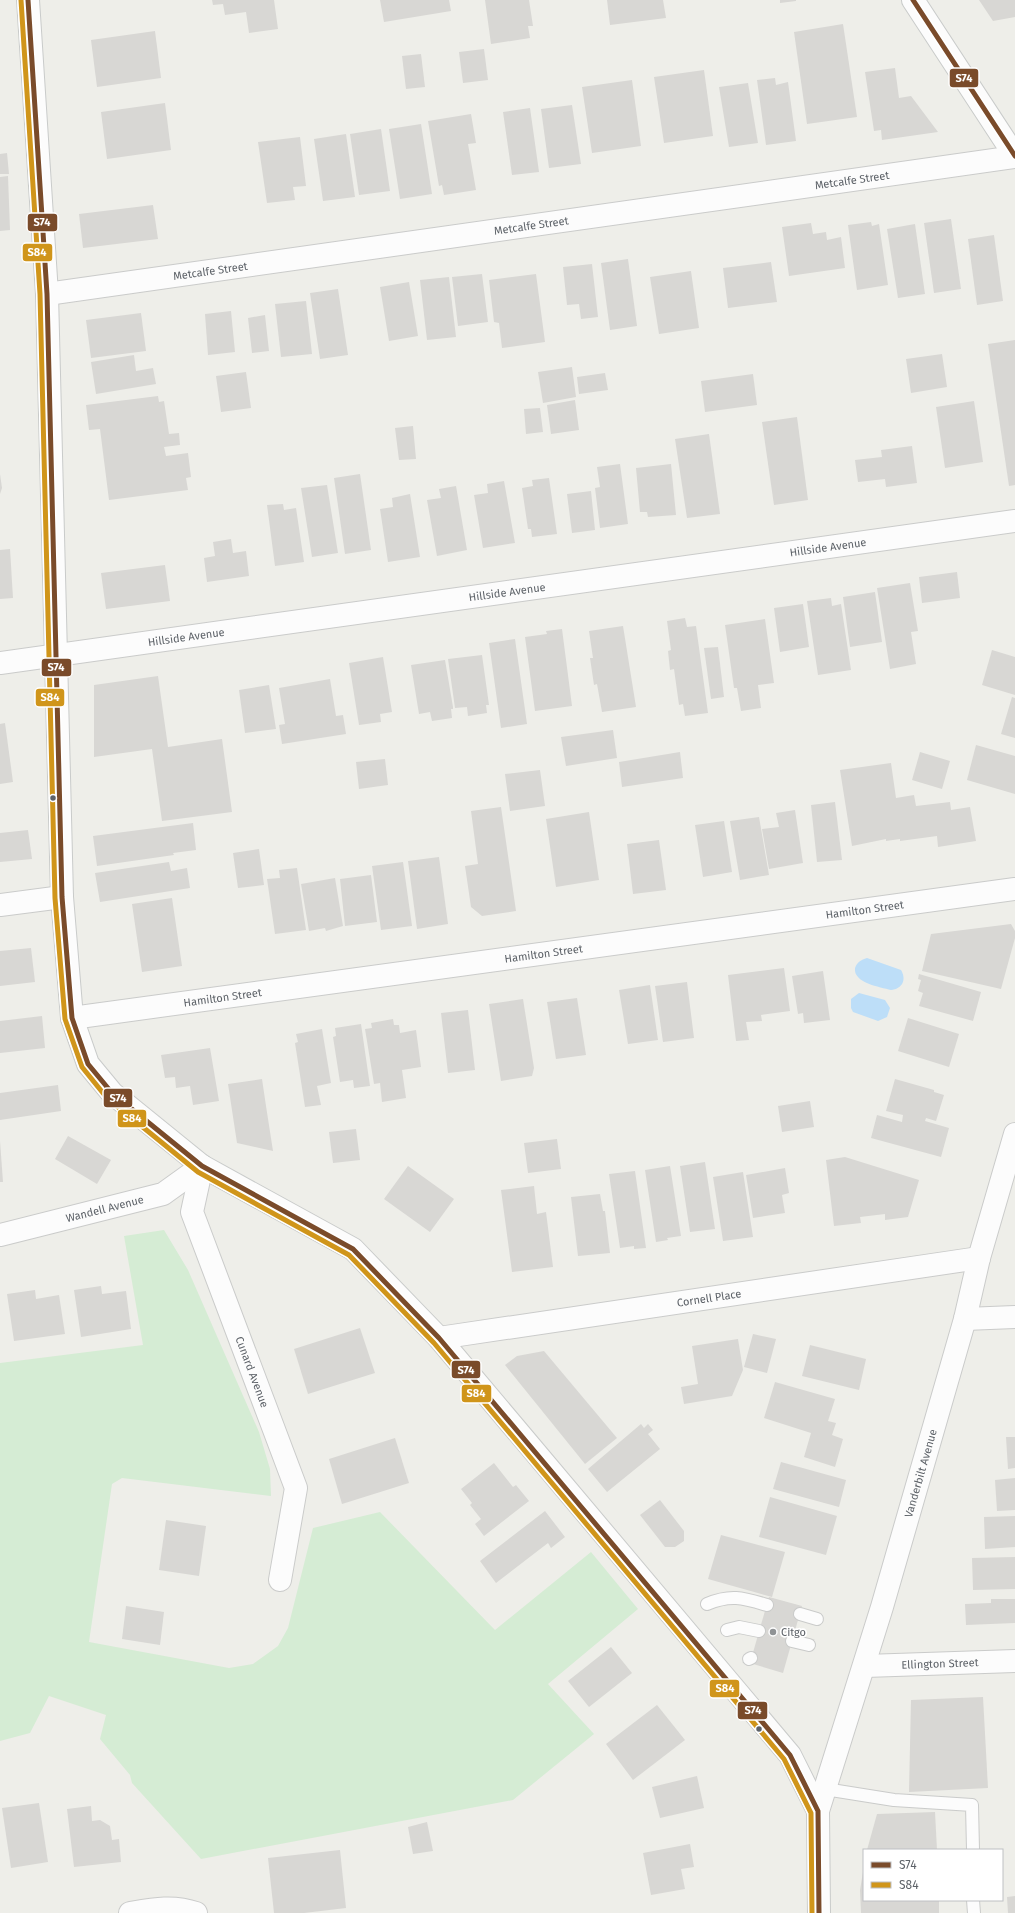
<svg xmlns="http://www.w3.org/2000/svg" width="1015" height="1913" font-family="'Fira Sans',sans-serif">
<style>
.green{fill:#d5ecd4}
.water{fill:#bddef8}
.building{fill:#d8d7d4}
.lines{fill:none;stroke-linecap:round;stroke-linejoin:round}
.service-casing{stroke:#cacbca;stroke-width:14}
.minor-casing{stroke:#cacbca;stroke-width:24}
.tertiary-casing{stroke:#cacbca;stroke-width:24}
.secondary-casing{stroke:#c9cbca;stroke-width:24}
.service{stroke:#fcfcfc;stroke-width:12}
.minor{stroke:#fcfcfc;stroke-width:22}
.tertiary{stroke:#fcfcfc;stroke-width:22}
.secondary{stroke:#fcfcfc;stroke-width:22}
.bus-1-casing{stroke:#fff;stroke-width:8}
.bus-2-casing{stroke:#fff;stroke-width:8}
.bus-1{stroke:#7a4b2a;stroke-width:5}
.bus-2{stroke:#d0951a;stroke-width:5}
.bus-dot{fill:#5d6268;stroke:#fff;stroke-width:1.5}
.poi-dot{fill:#909395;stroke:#fff;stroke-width:1.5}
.labels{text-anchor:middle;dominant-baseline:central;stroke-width:3.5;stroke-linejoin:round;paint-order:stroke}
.street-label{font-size:11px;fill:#5d6268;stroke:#fff}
.poi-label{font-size:11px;fill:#5d6268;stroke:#fff;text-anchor:start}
.line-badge{stroke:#fff;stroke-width:1.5}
.badge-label{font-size:11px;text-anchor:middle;font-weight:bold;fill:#fff}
</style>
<rect width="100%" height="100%" fill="#eeeee9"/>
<!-- green -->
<polygon class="green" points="164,1230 188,1270 259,1432 270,1469 271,1496 122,1478 112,1484 89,1642 229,1668 253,1664 278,1646 288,1628 313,1528 380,1512 495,1630 591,1552 638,1609 548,1684 594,1734 513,1800 201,1859 132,1783 130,1775 100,1739 106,1715 49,1696 30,1733 0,1741 0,1363 143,1345 124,1236"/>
<!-- water -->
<g class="water">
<path d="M867,958l34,12c6,10 1,19 -10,20 -11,-3 -38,-7 -36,-22 2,-6 6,-8 12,-10z"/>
<polygon points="859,993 885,1000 890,1008 887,1017 878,1021 853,1012 851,1008 851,999"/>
</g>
<!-- building -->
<g class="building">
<polygon points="212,0 274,0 278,29 249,33 246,12 225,15 223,4 213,5"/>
<polygon points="380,0 449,0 451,11 384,22"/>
<polygon points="485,0 529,0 533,26 528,26 530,38 491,44"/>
<polygon points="607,0 663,0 666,18 610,25"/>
<polygon points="780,0 796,0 796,1 780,3"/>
<polygon points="979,0 1015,0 1015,17 993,21"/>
<polygon points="843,24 857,117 807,124 794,32"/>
<polygon points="155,31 161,78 97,87 91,40"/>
<polygon points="484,49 488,80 463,83 459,52"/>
<polygon points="421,54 425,87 406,89 402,56"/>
<polygon points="895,68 899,98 911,96 938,132 882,140 881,130 874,131 865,72"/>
<polygon points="704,70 713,136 664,143 654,77"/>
<polygon points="775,78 776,85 788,82 796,141 766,145 757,80"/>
<polygon points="632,80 641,146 592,153 582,87"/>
<polygon points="748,83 758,143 729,147 719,87"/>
<polygon points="165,103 171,150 107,159 101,112"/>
<polygon points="572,105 581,164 549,168 541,109"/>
<polygon points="530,108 539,172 512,175 503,112"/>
<polygon points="471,114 476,143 468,144 476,190 444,195 442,185 439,186 428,121"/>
<polygon points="421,124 432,194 400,199 389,129"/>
<polygon points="381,129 390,191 359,195 350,134"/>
<polygon points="346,134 355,197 323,201 314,139"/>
<polygon points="300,137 306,186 293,187 295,200 267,203 258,142"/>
<polygon points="7,153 9,174 0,174 0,154"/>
<polygon points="8,176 10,230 0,231 0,177"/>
<polygon points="153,205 158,239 83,248 79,214"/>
<polygon points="951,219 961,289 934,293 924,223"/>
<polygon points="871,222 872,226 879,224 888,285 857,290 848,225"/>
<polygon points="811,223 813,234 826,232 827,240 841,237 845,268 789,276 782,227"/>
<polygon points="915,224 925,294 898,298 887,229"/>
<polygon points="994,235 1003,301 977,305 968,239"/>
<polygon points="628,259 637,326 610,330 601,263"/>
<polygon points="771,262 777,302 728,308 723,268"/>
<polygon points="592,264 598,317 581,319 579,304 567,305 563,267"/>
<polygon points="691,271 699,328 659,334 650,277"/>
<polygon points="482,274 488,322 458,326 452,277"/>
<polygon points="536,274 545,342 502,348 499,323 494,322 489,280"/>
<polygon points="449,277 456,337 427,340 420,280"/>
<polygon points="409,282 418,336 389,341 380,287"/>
<polygon points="338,289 348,355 320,359 310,293"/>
<polygon points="306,301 312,354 281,357 275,304"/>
<polygon points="231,311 235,352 208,355 205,314"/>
<polygon points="141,313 146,351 91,358 86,320"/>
<polygon points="265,315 269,351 252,353 248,318"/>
<polygon points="1015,340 1015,485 1009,486 988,344"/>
<polygon points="942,354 947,387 911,393 906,359"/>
<polygon points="134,355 136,371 153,368 156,384 96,394 91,362"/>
<polygon points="572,367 576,397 543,403 538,372"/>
<polygon points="246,372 251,408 221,412 216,376"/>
<polygon points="605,373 608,390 579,394 577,377"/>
<polygon points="753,374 757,405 705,412 701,381"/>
<polygon points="158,396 159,402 164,401 169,434 179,433 180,445 164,447 166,456 188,453 191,477 186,478 188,490 109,500 100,429 89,430 86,405"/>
<polygon points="575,400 579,430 551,434 547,405"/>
<polygon points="974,401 983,462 945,468 936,407"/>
<polygon points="540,408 543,432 526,434 524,409"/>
<polygon points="797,417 808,500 774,505 762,422"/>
<polygon points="413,426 416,459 399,460 395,428"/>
<polygon points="709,434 720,514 687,518 675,439"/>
<polygon points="912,446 917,483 886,487 885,479 858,482 855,460 882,457 881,450"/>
<polygon points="620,464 628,524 600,528 595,488 600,487 597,467"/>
<polygon points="671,464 676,515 648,517 647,512 640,512 636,468"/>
<polygon points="0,474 2,488 0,494"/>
<polygon points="360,474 371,550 345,554 334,478"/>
<polygon points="549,478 557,534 532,537 531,529 528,529 522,488 533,486 532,480"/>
<polygon points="504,481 515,543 483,548 474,495 488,493 487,484"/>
<polygon points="327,485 338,553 312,557 301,488"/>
<polygon points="456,486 467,550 437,556 427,500 441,498 439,489"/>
<polygon points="591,491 595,530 572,533 567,494"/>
<polygon points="410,494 420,557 388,562 380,509 393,507 392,498"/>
<polygon points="283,504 284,510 296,508 304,562 275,566 267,505"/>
<polygon points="231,539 233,553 246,551 249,576 207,582 204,558 215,556 213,542"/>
<polygon points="10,549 13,598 0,599 0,550"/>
<polygon points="165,565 170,601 106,609 101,573"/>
<polygon points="957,572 960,598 922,603 919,577"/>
<polygon points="910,583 918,631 911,632 916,664 890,669 877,588"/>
<polygon points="875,592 882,642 850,647 843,597"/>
<polygon points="831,598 832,606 841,604 851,670 818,675 807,601"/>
<polygon points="803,604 809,647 780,652 774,608"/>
<polygon points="685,618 687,627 696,626 708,713 685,716 683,704 679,705 674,669 670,670 668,651 671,650 667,621"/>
<polygon points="765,619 774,683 758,685 761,708 741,711 737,688 734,688 725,625"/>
<polygon points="623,626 636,707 602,712 597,684 594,685 590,658 593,658 589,631"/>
<polygon points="562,629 572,706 535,711 525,637 547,634 546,631"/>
<polygon points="515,639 527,724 501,728 489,643"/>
<polygon points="718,647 724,697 711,699 704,648"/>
<polygon points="992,650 1015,657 1015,695 982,685"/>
<polygon points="482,655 489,705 486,705 487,713 468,716 467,707 455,708 448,659"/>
<polygon points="383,657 392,712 380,714 381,722 359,725 349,663"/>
<polygon points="445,660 453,707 453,709 451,709 452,718 432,721 430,712 419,714 411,665"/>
<polygon points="158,676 168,747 222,739 232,812 162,821 152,749 94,757 94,685"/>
<polygon points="330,679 336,716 343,715 346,734 282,744 279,725 285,724 279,688"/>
<polygon points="269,685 276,729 245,733 239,690"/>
<polygon points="1012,697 1015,698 1015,738 1001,734"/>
<polygon points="5,723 13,782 0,784 0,724"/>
<polygon points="613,730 617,758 566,766 561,737"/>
<polygon points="976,745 1015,756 1015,794 967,780"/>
<polygon points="680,752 683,778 622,787 619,762"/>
<polygon points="920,752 950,761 942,789 912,780"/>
<polygon points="385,759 388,785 359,789 356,762"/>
<polygon points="891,763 896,798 914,795 916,806 950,802 951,810 970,807 976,841 938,847 937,836 900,841 900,839 886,841 886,839 852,846 840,770"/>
<polygon points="540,770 545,806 510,811 505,774"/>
<polygon points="835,802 842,860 817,862 811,805"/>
<polygon points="501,807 516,911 482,916 471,907 465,866 478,864 471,811"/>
<polygon points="795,810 803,863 769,869 762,829 779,827 776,813"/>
<polygon points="589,812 599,880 556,887 546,819"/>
<polygon points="759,817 769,875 740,880 730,821"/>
<polygon points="724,821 732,872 703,877 695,825"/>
<polygon points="193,823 196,850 173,853 174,855 97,866 93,836"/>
<polygon points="28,830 32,859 0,862 0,833"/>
<polygon points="659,840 666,890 633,894 627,844"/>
<polygon points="259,849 264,885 238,888 233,853"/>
<polygon points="439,857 448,924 417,929 408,861"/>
<polygon points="169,862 171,871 187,868 190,888 100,902 95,873"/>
<polygon points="403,862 412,926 381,930 372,866"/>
<polygon points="297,868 306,930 275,934 267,879 280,878 279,870"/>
<polygon points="371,875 377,922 345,926 340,879"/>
<polygon points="335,878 343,926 326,931 325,928 309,931 301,884"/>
<polygon points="172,898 182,966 142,972 132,904"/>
<polygon points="1011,924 1015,931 1015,938 1001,989 922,971 931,934"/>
<polygon points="31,948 35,982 0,986 0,951"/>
<polygon points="784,968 790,1011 761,1015 762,1021 746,1022 749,1040 736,1041 728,975"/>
<polygon points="823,971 830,1020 804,1023 803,1013 798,1014 792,976"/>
<polygon points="919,974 981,992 973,1021 919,1006 923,993 918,991 921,980 918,979"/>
<polygon points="687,982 694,1038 663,1042 655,986"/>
<polygon points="650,985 658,1040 628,1044 619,990"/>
<polygon points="577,998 586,1055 556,1059 547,1002"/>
<polygon points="523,999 534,1068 532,1076 501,1081 489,1004"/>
<polygon points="468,1010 475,1070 448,1073 441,1013"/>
<polygon points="42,1016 45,1048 0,1053 0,1021"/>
<polygon points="908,1018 959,1034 949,1067 898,1051"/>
<polygon points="393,1019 394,1025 399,1025 400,1033 416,1030 421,1067 402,1070 406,1098 382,1102 380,1083 374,1084 365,1029 372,1028 371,1023"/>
<polygon points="361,1024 370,1086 354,1088 353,1080 340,1082 333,1037 336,1036 335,1028"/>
<polygon points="322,1029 331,1083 317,1086 321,1105 305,1107 295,1043 298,1042 296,1034"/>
<polygon points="210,1048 219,1101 193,1105 190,1086 176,1088 175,1077 165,1078 161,1055"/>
<polygon points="262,1079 266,1106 273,1151 237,1143 228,1084"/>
<polygon points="895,1079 934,1090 934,1092 944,1095 936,1121 926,1118 925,1121 949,1128 941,1157 871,1138 877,1115 902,1122 903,1115 886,1111"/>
<polygon points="58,1085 61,1111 0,1120 0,1093"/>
<polygon points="810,1101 814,1127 782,1132 778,1106"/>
<polygon points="356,1129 360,1160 333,1163 329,1132"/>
<polygon points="68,1136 111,1160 97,1184 55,1159"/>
<polygon points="557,1139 561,1169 528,1173 524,1143"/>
<polygon points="0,1141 3,1182 0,1182"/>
<polygon points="845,1157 919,1180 908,1217 885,1220 885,1214 860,1217 861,1223 834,1226 826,1160"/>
<polygon points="705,1162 715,1229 690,1232 680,1166"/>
<polygon points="408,1166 454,1199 430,1232 384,1199"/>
<polygon points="670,1166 681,1236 667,1238 668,1240 656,1242 645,1170"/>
<polygon points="785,1168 789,1193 782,1195 785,1213 753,1218 746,1175"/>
<polygon points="635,1171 646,1248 634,1249 634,1246 620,1248 609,1174"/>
<polygon points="743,1172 753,1237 723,1241 713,1177"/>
<polygon points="534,1186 537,1214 546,1212 553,1267 512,1272 501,1190"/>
<polygon points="600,1194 603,1211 605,1211 610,1253 578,1256 571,1197"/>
<polygon points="101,1286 102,1294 126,1291 131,1329 81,1337 74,1290"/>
<polygon points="35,1290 36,1299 59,1295 65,1334 14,1341 7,1294"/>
<polygon points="360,1328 375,1373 308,1394 294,1349"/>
<polygon points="753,1334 776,1339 767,1373 744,1367"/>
<polygon points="738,1339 743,1370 732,1396 684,1404 681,1387 698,1384 692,1346"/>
<polygon points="810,1345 866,1359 859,1390 802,1376"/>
<polygon points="544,1351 617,1438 585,1464 505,1365 517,1356"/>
<polygon points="775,1382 835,1399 828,1421 836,1423 832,1435 843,1439 835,1467 804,1457 811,1433 764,1418"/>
<polygon points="641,1424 644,1428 648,1424 653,1430 648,1434 660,1449 607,1492 588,1469"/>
<polygon points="1006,1437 1015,1437 1015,1468 1008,1469"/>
<polygon points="395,1438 409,1483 342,1504 329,1459"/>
<polygon points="781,1462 846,1480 839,1507 773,1489"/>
<polygon points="494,1463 513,1487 516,1485 529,1501 484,1536 475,1524 481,1519 470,1505 472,1503 461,1489"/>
<polygon points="1015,1478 1015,1510 997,1511 995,1480"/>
<polygon points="770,1497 837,1516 826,1555 759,1537"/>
<polygon points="660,1500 684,1531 684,1541 675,1547 665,1547 640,1515"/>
<polygon points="545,1511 565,1537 551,1548 548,1543 496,1583 480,1561"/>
<polygon points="1015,1516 1015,1547 985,1549 984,1517"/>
<polygon points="166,1520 206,1526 199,1576 159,1570"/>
<polygon points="721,1535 785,1552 772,1597 708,1579"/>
<polygon points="1015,1557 1015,1589 973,1590 972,1558"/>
<polygon points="769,1597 802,1606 783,1673 750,1663"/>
<polygon points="991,1599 1015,1599 1015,1623 966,1625 965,1604 991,1603"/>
<polygon points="126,1606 164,1612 160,1645 122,1639"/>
<polygon points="611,1647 632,1673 589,1707 568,1681"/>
<polygon points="983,1697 988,1788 909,1792 911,1700"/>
<polygon points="657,1705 685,1740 633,1780 606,1744"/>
<polygon points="697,1776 704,1808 660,1818 652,1787"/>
<polygon points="39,1803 48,1862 11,1868 2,1808"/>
<polygon points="91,1806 92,1821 100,1820 110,1826 112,1840 119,1839 121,1862 74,1867 67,1809"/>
<polygon points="935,1812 937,1850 867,1850 877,1814"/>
<polygon points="427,1822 433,1851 413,1854 408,1827"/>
<polygon points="690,1844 694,1867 681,1869 685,1889 651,1895 643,1853"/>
<polygon points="340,1850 346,1908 304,1913 274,1913 268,1858"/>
<polygon points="863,1872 864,1900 939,1900 939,1913 861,1913 860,1890"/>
<polygon points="1015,1896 1015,1913 1008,1913 1007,1897"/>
</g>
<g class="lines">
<!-- service casing -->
<g class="service-casing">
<g id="service">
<path d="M707,1604c24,-10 36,-6 60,1"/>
<polyline points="800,1614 817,1619"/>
<polyline points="727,1630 739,1627 759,1631"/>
<polyline points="792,1641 809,1645"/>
<polyline points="749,1659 751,1658"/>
<polyline points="825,1789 894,1800 972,1805 973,1850"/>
<polyline points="973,1900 974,1913"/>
</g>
</g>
<!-- minor casing -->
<g class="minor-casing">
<g id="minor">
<path id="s1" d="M47,294l968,-137"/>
<path id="s2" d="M0,663l1015,-142"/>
<polyline points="0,905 62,897"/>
<path id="s3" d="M72,1018l943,-129"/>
<path id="s4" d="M202,1166l-10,46 104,276 -16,92"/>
<path id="s5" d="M0,1235l163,-41 39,-28"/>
<polyline points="965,1319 1015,1317"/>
<path id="s6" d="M439,1338l540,-80"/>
<path id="s7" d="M865,1666l150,-5"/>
<path d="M130,1913c23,-4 43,-8 66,0"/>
</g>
</g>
<!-- tertiary casing -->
<g class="tertiary-casing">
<g id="tertiary">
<path id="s8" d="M818,1811l64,-204 83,-288 14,-61 36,-124"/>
</g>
</g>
<!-- secondary casing -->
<g class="secondary-casing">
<g id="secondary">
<polyline points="28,0 47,294 62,897 72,1018 88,1064 112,1093 202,1166 353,1249 439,1338 790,1755 818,1811 819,1913"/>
<polyline points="913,0 1015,156"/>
</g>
</g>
<!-- service -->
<use href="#service" class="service"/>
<!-- minor -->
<use href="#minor" class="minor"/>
<!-- tertiary -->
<use href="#tertiary" class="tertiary"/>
<!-- secondary -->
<use href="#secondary" class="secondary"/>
<!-- bus-1 casing -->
<g class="bus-1-casing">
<g id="bus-1">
<polyline points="28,0 47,294 62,897 72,1018 88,1064 112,1093 202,1166 353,1249 439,1338 790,1755 818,1811 819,1913"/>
<polyline points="913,0 1015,156"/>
</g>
</g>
<!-- bus-2 casing -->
<g class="bus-2-casing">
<polyline id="bus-2" points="21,0 40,294 55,898 65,1019 82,1067 107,1098 198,1172 349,1255 434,1343 784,1759 811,1813 812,1913"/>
</g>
<!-- bus-1 -->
<use href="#bus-1" class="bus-1"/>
<!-- bus-2 -->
<use href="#bus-2" class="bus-2"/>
</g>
<!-- markers -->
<g class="bus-dot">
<circle cx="53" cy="798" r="3.5"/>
<circle cx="759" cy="1729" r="3.5"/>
</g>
<circle class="poi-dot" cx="773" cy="1632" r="4"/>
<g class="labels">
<!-- street labels -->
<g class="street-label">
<text stroke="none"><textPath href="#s1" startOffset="813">Metcalfe Street</textPath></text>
<text stroke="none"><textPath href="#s1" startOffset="489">Metcalfe Street</textPath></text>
<text stroke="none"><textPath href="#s1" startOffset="165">Metcalfe Street</textPath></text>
<text stroke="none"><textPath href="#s2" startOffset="836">Hillside Avenue</textPath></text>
<text stroke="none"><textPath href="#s2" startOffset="512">Hillside Avenue</textPath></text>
<text stroke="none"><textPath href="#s2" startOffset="188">Hillside Avenue</textPath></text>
<text stroke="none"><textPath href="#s3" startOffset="800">Hamilton Street</textPath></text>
<text stroke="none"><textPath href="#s3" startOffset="476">Hamilton Street</textPath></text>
<text stroke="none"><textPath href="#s3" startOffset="152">Hamilton Street</textPath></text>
<text stroke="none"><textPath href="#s5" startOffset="108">Wandell Avenue</textPath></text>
<text stroke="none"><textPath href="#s6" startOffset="273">Cornell Place</textPath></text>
<text stroke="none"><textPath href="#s4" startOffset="218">Cunard Avenue</textPath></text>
<text stroke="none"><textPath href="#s8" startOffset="353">Vanderbilt Avenue</textPath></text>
<text stroke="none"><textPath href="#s7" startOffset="75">Ellington Street</textPath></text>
</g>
<!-- poi labels -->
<g class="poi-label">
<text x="781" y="1632">Citgo</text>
</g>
</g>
<g class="line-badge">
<rect x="949" y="68" width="30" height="20" rx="4" fill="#7a4b2a"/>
<rect x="27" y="213" width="31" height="19" rx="4" fill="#7a4b2a"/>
<rect x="22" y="243" width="31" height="19" rx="4" fill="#d0951a"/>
<rect x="41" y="658" width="31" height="19" rx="4" fill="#7a4b2a"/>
<rect x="35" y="688" width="30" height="19" rx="4" fill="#d0951a"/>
<rect x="103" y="1088" width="30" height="20" rx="4" fill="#7a4b2a"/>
<rect x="117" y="1109" width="30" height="19" rx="4" fill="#d0951a"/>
<rect x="451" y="1360" width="30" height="19" rx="4" fill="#7a4b2a"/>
<rect x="461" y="1384" width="31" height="19" rx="4" fill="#d0951a"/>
<rect x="709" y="1679" width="31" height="19" rx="4" fill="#d0951a"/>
<rect x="737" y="1701" width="31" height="19" rx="4" fill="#7a4b2a"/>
</g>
<g class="badge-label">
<text x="964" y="82">S74</text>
<text x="42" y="226">S74</text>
<text x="37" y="256">S84</text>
<text x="56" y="671">S74</text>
<text x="50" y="701">S84</text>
<text x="118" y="1102">S74</text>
<text x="132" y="1122">S84</text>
<text x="466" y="1374">S74</text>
<text x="476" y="1397">S84</text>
<text x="725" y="1692">S84</text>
<text x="753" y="1714">S74</text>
</g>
<!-- legend -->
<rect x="863" y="1849" width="140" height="52" fill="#ffffff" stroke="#bec0c3"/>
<rect x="871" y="1862" width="20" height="6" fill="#7a4b2a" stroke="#bec0c3"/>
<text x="899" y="1869" font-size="12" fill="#5d6268">S74</text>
<rect x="871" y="1882" width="20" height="6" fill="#d0951a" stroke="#bec0c3"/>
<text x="899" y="1889" font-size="12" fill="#5d6268">S84</text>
</svg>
